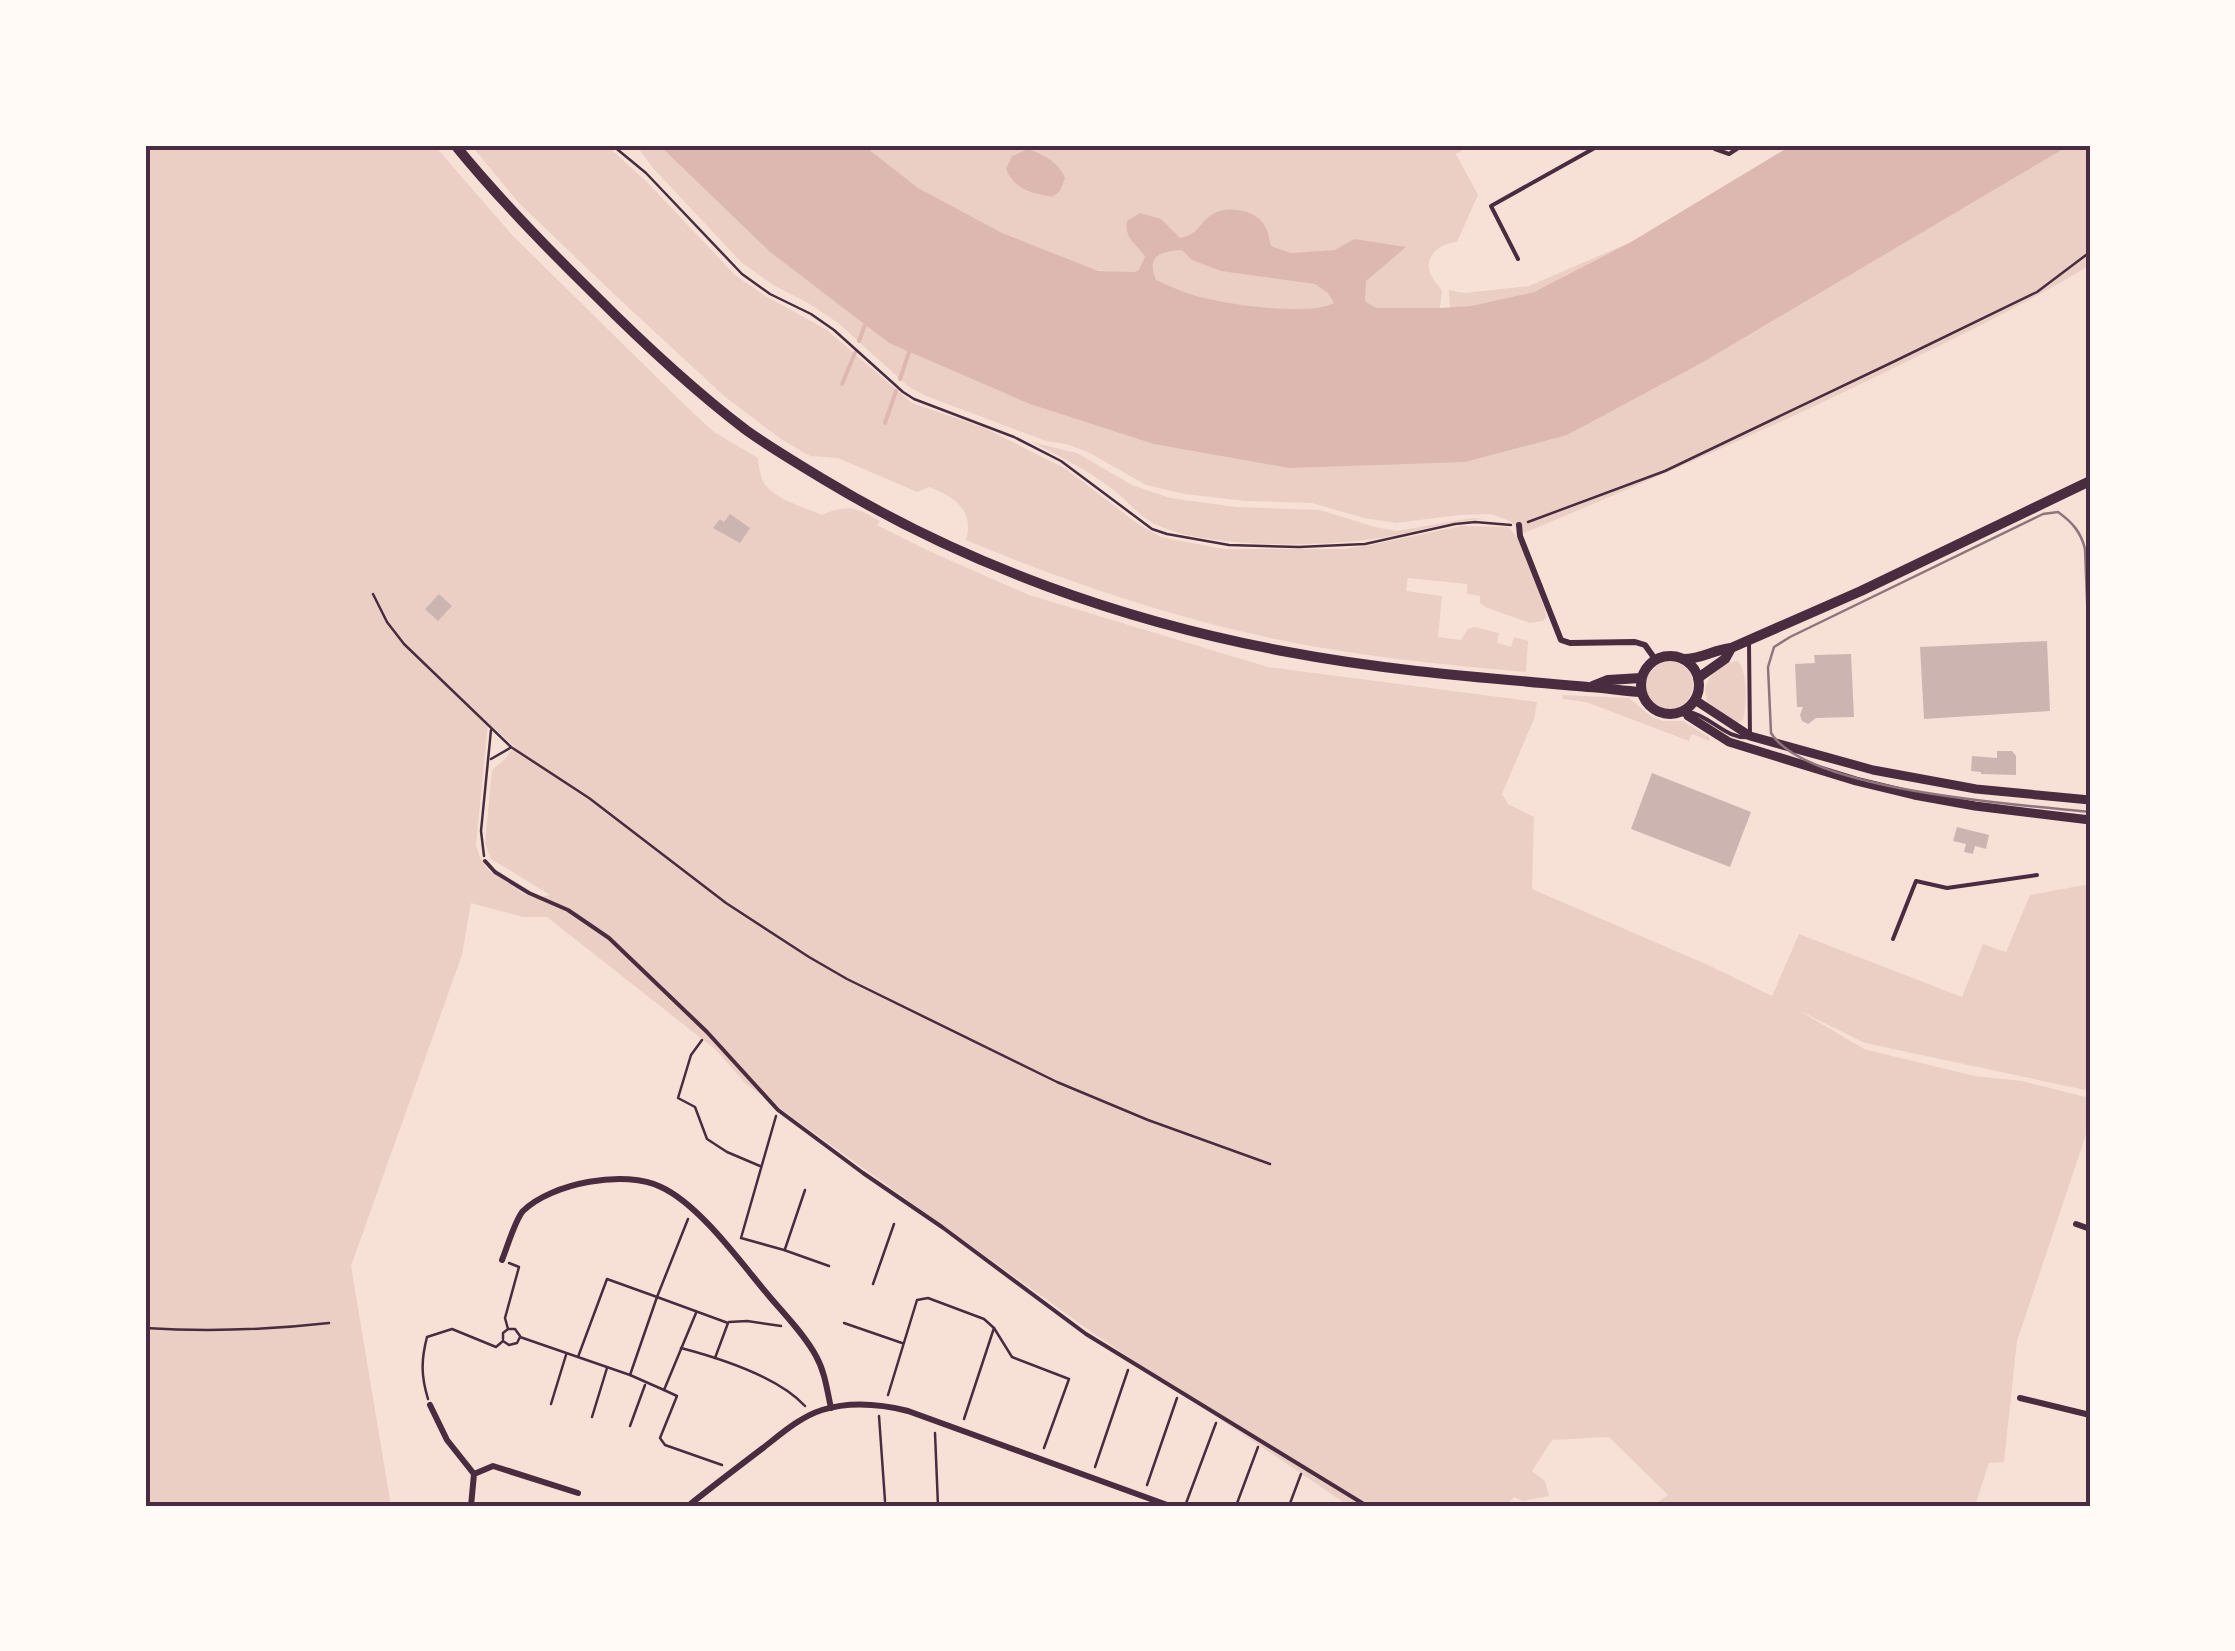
<svg xmlns="http://www.w3.org/2000/svg" width="2235" height="1651" font-family="'Roboto Serif',serif">
<style>
.green{fill:#ebcfc5;fill-rule:evenodd}
.water{fill:#dcb8b0;fill-rule:evenodd}
.lines{fill:none;stroke-linecap:round;stroke-linejoin:round}
.stream{stroke:#dcb8b0;stroke-width:4}
.building{fill:#ccb4b1}
.path{stroke:#4a2c40;stroke-width:2.5}
.service{stroke:#4a2c40;stroke-width:4}
.minor{stroke:#4a2c40;stroke-width:6}
.tertiary{stroke:#4a2c40;stroke-width:9}
.secondary{stroke:#4a2c40;stroke-width:10}
.tram{stroke:#8f747c;stroke-width:2.5}
.neatline{fill:none;stroke:#4a2c40;stroke-width:4}
</style>
<rect width="100%" height="100%" fill="#f7e1d7"/>
<!-- green -->
<g class="green">
<path d="M145,145h289l79,91 175,172 26,24 44,26c1,9 2,17 6,25 11,17 40,24 58,32 27,-12 35,-7 58,6l-3,4 54,27 98,43 239,72 269,35 -3,17 -32,75 6,10 26,13 -2,72 176,76 64,31 27,-62 163,63 21,-53 23,8 24,-57 60,-11v207l-225,-48 -67,-33 66,39 110,27 48,5 68,17v25l-73,218 -13,121 -15,1 -14,43h-323l16,-11 -59,-58 -57,3 -20,31 13,10 4,15 -26,5 -9,-4 -7,9h-158l-259,-175 -344,-247 -30,-34 -169,-133h-24l-52,-14 -9,52 -111,311 40,240h-246zM488,723l26,23 -9,13 -13,11 -7,73 6,16 59,36 -10,2 -14,-2 -38,-25 -8,-13 -4,-12z"/>
<path d="M471,145h135l40,36 89,94 29,20 63,35 85,73 73,25 81,41 72,55 23,13 62,12h120l28,-4 90,-19 47,1c18,16 28,59 37,82l1,8 -3,4 -13,2 -45,-16 -5,-4v-7l-13,-2v-10l-59,-6 -2,13 36,5 -4,41 23,3 7,-11 6,-2 25,6 -2,10 14,4 3,-10 14,4 -2,31c-80,-7 -162,-15 -241,-31 -109,-22 -216,-58 -319,-101 9,-30 -13,-44 -37,-53l-12,5 -79,-34 -28,-2 -29,-17 -57,-43 -107,-99 -98,-94z"/>
<path d="M636,145h23l111,107 119,91 816,18 365,-216h20v120c-57,35 -116,64 -176,93 -128,64 -258,120 -390,175l-14,-12 -19,-7 -31,1 -64,8 -32,-5 -52,-15 -66,-2 -61,-7 -39,-9 -58,-33 -22,-8 -20,-3 -120,-45 -17,-9 -71,-64 -30,-20 -35,-18 -31,-22 -89,-95z"/>
<path d="M862,145h608l-14,9 22,41 -21,47c-17,1 -36,15 -25,35 3,5 7,9 10,14l-2,17h-64l-11,-7 -45,-38 -120,-31 -15,8 -37,14 -9,19 -50,-3 -88,-36 -83,-45z"/>
<polygon points="1631,242 1534,292 1471,306 1450,308 1449,290 1464,293 1529,286"/>
<polygon points="1183,248 1320,280 1338,299 1334,305 1326,308 1260,312 1207,301 1151,280 1149,269 1154,252"/>
<path d="M1031,442l46,11 55,32 38,13 66,9 84,3 55,17 22,4 75,-13 15,1c-36,1 -70,13 -106,19 -57,9 -169,11 -222,-12 -19,-8 -31,-25 -48,-38 -24,-18 -53,-33 -80,-46z"/>
<circle cx="1669" cy="685" r="24"/>
<path d="M1738,661c10,13 9,43 5,59l-6,3 -30,-21 -2,-13c4,-15 18,-27 33,-28z"/>
<polygon points="1562,695 1629,698 1652,717 1663,721 1683,721 1710,738 1709,741 1692,734 1689,741 1586,702 1563,699"/>
</g>
<!-- water -->
<g class="water">
<path d="M659,145h204l55,43 84,45 96,38 37,1 4,-2 6,-14c-9,-12 -21,-18 -18,-35l13,-8 21,6 19,19c21,-5 16,-12 31,-23 14,-10 42,-6 52,8 5,7 6,15 8,23l20,7 44,-3 19,-11 52,8 -40,34 -1,20 11,7h64l31,-2 63,-14 97,-50 161,-97h278l-365,216 -138,74 -102,27 -176,6 -135,-24 -124,-40 -141,-61 -119,-91zM1182,250l10,10 29,11 94,13 13,9 6,10c-26,14 -112,1 -141,-8 -13,-4 -25,-10 -37,-15 -10,-24 4,-29 26,-30z"/>
<path d="M1028,149c16,6 31,13 37,29l-5,13 -8,6c-21,-4 -37,-7 -46,-28l6,-13z"/>
</g>
<g class="lines">
<!-- stream -->
<g class="stream">
<polyline points="859,341 865,325"/>
<polyline points="900,379 909,352"/>
<polyline points="842,384 855,353"/>
<polyline points="885,423 896,391"/>
</g>
</g>
<!-- building -->
<g class="building">
<polygon points="730,514 750,528 740,543 713,528 720,519 724,522"/>
<polygon points="439,594 452,606 438,621 425,609"/>
<polygon points="2047,641 2050,711 1924,719 1920,647"/>
<polygon points="1851,654 1854,717 1816,718 1808,724 1802,721 1800,715 1803,707 1797,707 1795,664 1815,663 1814,655"/>
<polygon points="1997,751 2012,751 2016,756 2016,775 1981,774 1981,772 1971,771 1972,756 1997,758"/>
<polygon points="1652,773 1751,812 1730,867 1631,829"/>
<polygon points="1957,827 1989,835 1986,849 1975,846 1973,854 1964,852 1966,844 1953,841"/>
</g>
<g class="lines">
<!-- path -->
<g class="path">
<polyline points="612,145 646,173 742,274 770,294 811,314 834,330 903,392 914,399 1014,437 1061,461 1152,529 1167,534 1229,545 1299,547 1365,544 1455,524 1475,522 1511,525"/>
<polyline points="1528,522 1665,471 1895,361 2037,292 2090,252"/>
<polyline points="373,594 387,622 404,644 511,747 589,798 726,903 809,957 847,979 1057,1082 1148,1120 1270,1164"/>
<polyline points="491,759 510,748"/>
<polyline points="484,856 481,831 491,730"/>
<polyline points="702,1040 691,1055 678,1098 695,1107 707,1139 727,1152 760,1166"/>
<polyline points="776,1116 741,1238 784,1250 829,1266"/>
<polyline points="688,1219 657,1297 728,1323 715,1358"/>
<polyline points="785,1249 805,1190"/>
<polyline points="873,1284 894,1224"/>
<polyline points="729,1322 747,1321 781,1326"/>
<polyline points="844,1323 902,1343"/>
<path d="M145,1328c62,4 122,2 184,-5"/>
<polyline points="508,1329 515,1329 520,1336"/>
<polyline points="503,1339 503,1333 508,1329 505,1318 519,1267 509,1263"/>
<path d="M681,1348c38,10 97,29 124,58"/>
<polyline points="630,1375 664,1390 696,1313"/>
<polyline points="664,1390 677,1396 660,1438 665,1445 722,1465"/>
<polyline points="888,1395 917,1300 928,1298 984,1319 994,1328 1012,1357 1069,1379 1044,1448"/>
<path d="M428,1399c-7,-23 -7,-39 -1,-62l25,-8 44,18 7,-6 6,4 8,-2 3,-6 110,38 27,-78 -50,-18 -29,78"/>
<polyline points="551,1404 566,1355"/>
<polyline points="879,1416 885,1501"/>
<polyline points="592,1417 607,1368"/>
<polyline points="964,1419 994,1328"/>
<polyline points="630,1426 645,1385"/>
<polyline points="935,1433 938,1506"/>
<polyline points="1095,1467 1128,1370"/>
<polyline points="1147,1485 1177,1398"/>
<polyline points="970,1506 990,1504 995,1506"/>
<polyline points="1185,1506 1216,1423"/>
<polyline points="1236,1506 1258,1447"/>
<polyline points="1289,1506 1301,1474"/>
</g>
<!-- service -->
<g class="service">
<polyline points="1712,145 1715,149 1729,154 1743,145"/>
<polyline points="1518,259 1491,206 1600,145"/>
<path d="M1689,712c22,4 37,28 61,25l-1,-93"/>
<polyline points="485,861 495,872 529,893 568,910 609,938 707,1032 778,1110 863,1173 942,1227 1086,1334 1367,1506"/>
<polyline points="1893,939 1916,881 1947,888 2037,875"/>
</g>
<!-- minor -->
<g class="minor">
<polyline points="1519,525 1520,536 1561,640 1570,643 1635,642 1645,645 1655,659"/>
<polyline points="2076,1224 2090,1229"/>
<path d="M502,1260c5,-12 13,-40 21,-49 28,-28 103,-42 138,-24 39,18 80,76 108,109 16,19 35,38 47,60 9,16 11,34 15,52"/>
<polyline points="2020,1398 2090,1415"/>
<polyline points="430,1405 447,1440 474,1474"/>
<polyline points="471,1506 474,1474 493,1466 578,1493"/>
<path d="M688,1506c25,-20 50,-39 75,-58 18,-14 37,-31 59,-38 29,-9 58,-6 86,1l262,95"/>
</g>
<!-- tertiary -->
<g class="tertiary">
<polyline points="1695,700 1750,736 1873,770 1976,789 2090,800"/>
<polyline points="1685,710 1688,716 1729,742 1856,781 1914,795 1975,806 2090,820"/>
</g>
<!-- secondary -->
<g class="secondary">
<path d="M455,145c43,53 90,101 139,149 48,48 98,95 152,136 25,18 51,33 77,49 142,86 302,143 465,173 100,19 200,26 300,35 18,1 35,4 53,5"/>
<circle cx="1670" cy="685" r="29"/>
<path d="M1683,659c20,0 29,-9 48,-11l130,-57 229,-110"/>
<polyline points="1698,678 1725,659 1731,648"/>
<polyline points="1593,686 1608,680 1641,678"/>
</g>
<!-- tram -->
<path class="tram" d="M2090,676l-5,-127c-4,-17 -13,-27 -27,-37l-15,2 -253,123 -16,10 -6,20 3,66c35,58 253,72 319,79"/>
</g>
<!-- border -->
<rect width="2235" height="1651" fill="none" stroke="#fffaf5" stroke-width="295"/>
<rect x="148" y="148" width="1940" height="1356" class="neatline"/>
</svg>
